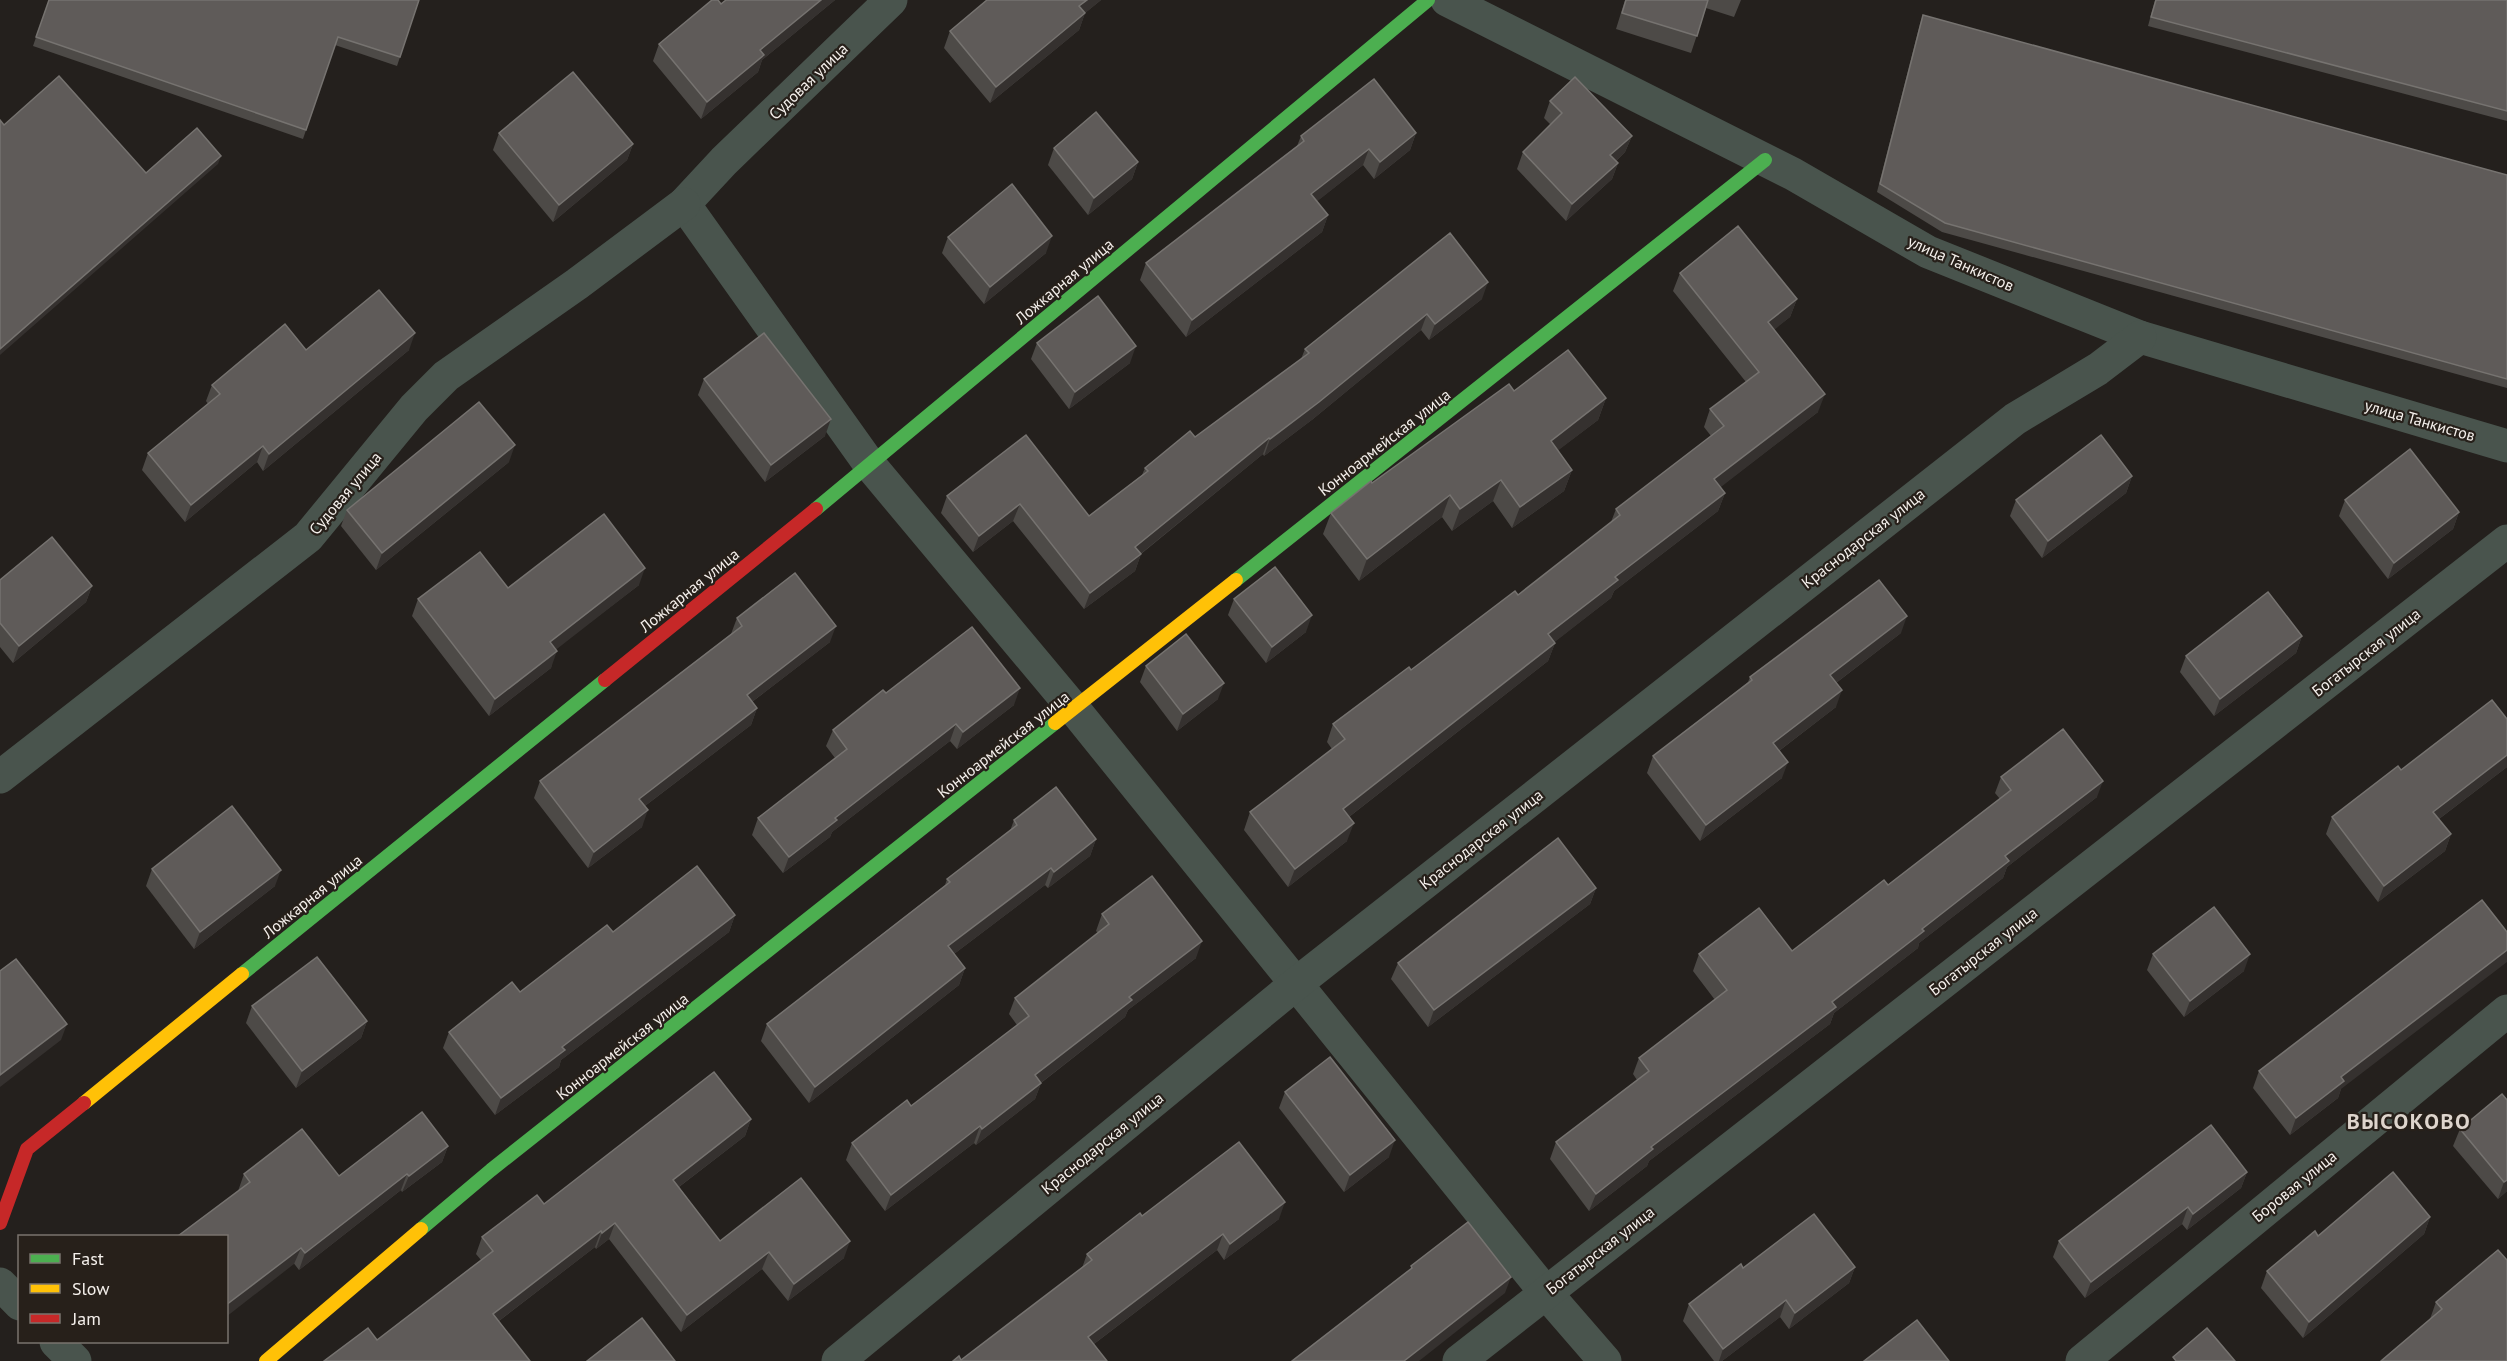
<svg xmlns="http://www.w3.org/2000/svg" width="2507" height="1361" font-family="'PT Sans',sans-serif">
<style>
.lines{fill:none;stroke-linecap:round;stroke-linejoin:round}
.street{stroke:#49544d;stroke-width:33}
.fast{stroke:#4caf50;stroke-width:14}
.slow{stroke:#ffc107;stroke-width:14}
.jam{stroke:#c62828;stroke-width:14}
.wall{fill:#4d4a47}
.shaded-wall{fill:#35312f}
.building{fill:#5f5b59;stroke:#767370;stroke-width:1.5}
.labels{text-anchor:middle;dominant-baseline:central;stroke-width:4.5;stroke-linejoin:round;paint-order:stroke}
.street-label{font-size:16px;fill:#f5f0ec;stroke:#27201a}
.district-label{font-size:22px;font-weight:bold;letter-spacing:1.5px;fill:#ded5cd;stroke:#27201a}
</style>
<rect width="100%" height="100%" fill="#24201d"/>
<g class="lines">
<!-- street -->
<g class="street">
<polyline points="891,0 724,161 684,204 870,465 1074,709 1546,1293 1605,1361"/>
<polyline points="1447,0 1793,174 1928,252 2140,337 2507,446"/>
<polyline points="0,777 308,537 414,408 446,376 577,284 684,204"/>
<polyline points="0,1284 20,1304"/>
<polyline points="56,1342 75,1361"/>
<polyline points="838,1361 1297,983 2015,419 2098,369 2140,337"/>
<polyline points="1459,1361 2507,541"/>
<polyline points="2082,1361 2507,1011"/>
</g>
<!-- fast -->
<g class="fast">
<polyline points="816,509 1428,0"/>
<polyline points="1236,580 1765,160"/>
<polyline points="242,974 605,680"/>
<polyline points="421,1229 491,1170 1055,723"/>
</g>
<!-- slow -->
<g class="slow">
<polyline points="1055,723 1236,580"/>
<polyline points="84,1103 242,974"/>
<polyline points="266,1361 421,1229"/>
</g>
<!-- jam -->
<g class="jam">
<polyline points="605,680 816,509"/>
<polyline points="0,1223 27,1149 84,1103"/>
</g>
</g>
<!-- wall -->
<g class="wall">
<polygon points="49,0 419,0 397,66 335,45 303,139 33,46"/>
<polygon points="726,0 835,0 762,60 758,72 701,119 653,61 659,44"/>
<polygon points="987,0 1101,0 1085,13 1079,30 990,103 944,48 950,31"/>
<polygon points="1625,0 1741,0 1734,17 1706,8 1691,53 1616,29"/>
<polygon points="2155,0 2507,0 2507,121 2148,26"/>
<polygon points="1923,15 2507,175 2507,388 1942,232 1877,192 1920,24"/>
<polygon points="1550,101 1632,136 1625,152 1616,161 1618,163 1612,179 1566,221 1517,169 1523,152 1551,125 1544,118"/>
<polygon points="499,133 633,144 627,160 553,222 493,150"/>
<polygon points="1416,133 1410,150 1374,179 1363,165 1317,201 1328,215 1322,232 1186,337 1140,280 1146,263 1297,146 1301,136"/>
<polygon points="1054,148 1138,162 1132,179 1088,215 1048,165"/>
<polygon points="948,237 1046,253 984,304 942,253"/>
<polygon points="1680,273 1797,299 1790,317 1774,329 1818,412 1720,487 1725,493 1718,511 1614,591 1611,598 1554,642 1555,643 1548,661 1349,817 1347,841 1288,887 1244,830 1250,812 1332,749 1327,742 1333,724 1518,595 1611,522 1616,509 1711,436 1704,427 1710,409 1746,382 1673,291"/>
<polygon points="1482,299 1429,340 1421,330 1313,419 1264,456 1263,454 1141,554 1135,571 1084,609 1013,521 973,552 941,513 947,496 1026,435 1089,516 1142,475 1145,468 1195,437 1301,359 1305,349"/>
<polygon points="1037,343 1130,363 1069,409 1031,359"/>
<polygon points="306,350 409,350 263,471 257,462 185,522 142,470 148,453 208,404 206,401 212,385"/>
<polygon points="704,379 825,436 765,482 698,395"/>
<polygon points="1514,391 1606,398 1598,420 1558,450 1572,470 1564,491 1512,528 1493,501 1452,531 1442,517 1359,581 1323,534 1331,513 1372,483"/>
<polygon points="509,462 376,570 341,526 347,510"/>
<polygon points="2132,476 2126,493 2042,558 2010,516 2016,500"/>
<polygon points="2345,500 2459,512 2453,529 2388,579 2339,516"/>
<polygon points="0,580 92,586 86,602 13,663 0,647"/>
<polygon points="639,585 555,649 551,668 489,716 412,616 418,599 508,588"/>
<polygon points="1234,599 1306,632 1266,663 1228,615"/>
<polygon points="737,618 830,642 752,702 757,708 751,725 645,806 642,827 588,868 534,798 540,781 731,634"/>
<polygon points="1901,633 1836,683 1836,707 1779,751 1782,778 1700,841 1647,773 1653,756 1748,682 1750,677"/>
<polygon points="2302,636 2296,653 2214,716 2180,672 2186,656"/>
<polygon points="1146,666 1218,699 1177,731 1140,682"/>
<polygon points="886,693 1014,705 957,749 950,741 832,832 830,837 783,873 752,835 758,818 835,758 826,746 833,730"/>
<polygon points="2507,767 2439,819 2451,834 2445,851 2378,902 2326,834 2332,817 2401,770"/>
<polygon points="2001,777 2097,797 2007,867 2003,878 1919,943 1918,948 1834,1013 1830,1024 1649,1161 1647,1166 1589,1211 1550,1159 1556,1142 1637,1080 1633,1074 1639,1058 1715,1000 1693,971 1699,954 1792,951 1888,885 2000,799 1995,793"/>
<polygon points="1014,820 1096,839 1090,856 1048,888 1045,885 954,954 965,968 959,985 809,1103 761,1041 767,1024 945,885 947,879 1010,831"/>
<polygon points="152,869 275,886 194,949 146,886"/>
<polygon points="1596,888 1590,904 1428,1027 1391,979 1398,963"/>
<polygon points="1102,914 1196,958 1128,1010 1125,1017 1041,1083 1035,1099 976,1145 974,1143 885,1211 846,1160 852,1143 911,1106 1017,1025 1009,1014 1015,998 1098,933 1096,931"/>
<polygon points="735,915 729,932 561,1060 559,1067 495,1115 443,1048 449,1032 520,992 613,932"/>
<polygon points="2153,954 2244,971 2184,1017 2147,970"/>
<polygon points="252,1006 367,1021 361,1038 296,1088 246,1023"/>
<polygon points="2259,1071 2341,1089 2338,1098 2290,1135 2253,1088"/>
<polygon points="1285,1092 1389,1157 1344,1192 1279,1108"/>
<polygon points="2502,1094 2507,1191 2498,1199 2453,1146 2460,1129"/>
<polygon points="751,1119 745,1136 679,1187 720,1241 844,1258 788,1301 762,1269 681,1332 609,1239 596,1249 595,1247 499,1321 377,1340 481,1260 476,1254 482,1237 544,1204"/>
<polygon points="448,1146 442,1162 402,1192 401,1190 299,1270 238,1191 244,1174 339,1176"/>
<polygon points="2247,1172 2241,1188 2187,1230 2182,1224 2085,1298 2053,1257 2059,1241"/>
<polygon points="1142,1216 1279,1219 1224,1260 1217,1250 1094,1344 961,1360 1082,1268 1087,1254"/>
<polygon points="2430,1217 2424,1234 2303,1338 2261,1288 2267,1271 2318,1236"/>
<polygon points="2507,1260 2430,1319 2436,1302"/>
<polygon points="1855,1267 1849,1283 1789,1329 1780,1317 1722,1361 1714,1361 1683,1321 1689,1304 1743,1268"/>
</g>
<!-- shaded-wall -->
<g class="shaded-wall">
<polygon points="821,0 835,0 762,60 758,72 701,119 707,102 760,50"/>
<polygon points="1087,0 1101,0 1073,23 1079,6"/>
<polygon points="1085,13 1079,30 990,103 996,87"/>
<polygon points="1416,133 1410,150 1374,179 1380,162"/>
<polygon points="1632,136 1625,152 1604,172 1610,155"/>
<polygon points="633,144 627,160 553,222 559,205"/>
<polygon points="1369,149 1363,165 1305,211 1311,194"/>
<polygon points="221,156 218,164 0,355 0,349"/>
<polygon points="1138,162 1132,179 1088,215 1094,198"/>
<polygon points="1618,163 1612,179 1566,221 1572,204"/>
<polygon points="1328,215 1322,232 1186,337 1192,320"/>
<polygon points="1052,236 1046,253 984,304 990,287"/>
<polygon points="1488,282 1482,299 1429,340 1435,324"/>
<polygon points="1797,299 1790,317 1762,340 1768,322"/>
<polygon points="1427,314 1421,330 1313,419 1264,456 1270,439"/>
<polygon points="415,333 409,350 263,471 269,454"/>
<polygon points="1136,346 1130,363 1069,409 1075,392"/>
<polygon points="1825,394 1818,412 1708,497 1714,479"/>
<polygon points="1606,398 1598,420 1543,462 1551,441"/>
<polygon points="831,419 825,436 765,482 771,465"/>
<polygon points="1269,438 1263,454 1133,560 1141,554 1135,571 1084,609 1090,593 1135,547"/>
<polygon points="515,445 509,462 376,570 382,553"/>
<polygon points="263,446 257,462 185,522 191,505"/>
<polygon points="1572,470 1564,491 1512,528 1520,507"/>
<polygon points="2132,476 2126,493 2042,558 2048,541"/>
<polygon points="1501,480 1493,501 1452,531 1460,509"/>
<polygon points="1725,493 1718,511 1614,591 1611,598 1542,652 1548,634 1615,577"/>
<polygon points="1450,495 1442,517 1359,581 1367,559"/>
<polygon points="1020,504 1013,521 973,552 979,536"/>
<polygon points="2459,512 2453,529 2388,579 2394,563"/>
<polygon points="645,568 639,585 544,659 550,642"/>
<polygon points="92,586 86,602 13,663 19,646"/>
<polygon points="1312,615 1306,632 1266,663 1272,647"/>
<polygon points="1907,616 1901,633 1824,692 1830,675"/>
<polygon points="836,626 830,642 740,711 747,695"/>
<polygon points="2302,636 2296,653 2214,716 2220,699"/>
<polygon points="1555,643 1548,661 1336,827 1343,809"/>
<polygon points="557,651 551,668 489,716 495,699"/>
<polygon points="1224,683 1218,699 1177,731 1183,714"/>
<polygon points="1020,688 1014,705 957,749 963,732"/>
<polygon points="1842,690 1836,707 1767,760 1773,743"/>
<polygon points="757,708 751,725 633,815 639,799"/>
<polygon points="956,724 950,741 832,832 830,837 783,873 789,857 835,818"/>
<polygon points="2507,755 2507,767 2427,828 2433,812"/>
<polygon points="1788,762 1782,778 1700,841 1706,825"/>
<polygon points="2103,781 2097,797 2007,867 2003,878 1919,943 1918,948 1834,1013 1830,1024 1649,1161 1647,1166 1589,1211 1596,1194 1651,1147 1832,1002 1922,929 2005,856"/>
<polygon points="648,810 642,827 588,868 594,852"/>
<polygon points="1354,823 1347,841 1288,887 1295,869"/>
<polygon points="2451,834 2445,851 2378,902 2384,886"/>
<polygon points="1096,839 1090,856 1048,888 1054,872"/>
<polygon points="1051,868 1045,885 942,963 948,946"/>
<polygon points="281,870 275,886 194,949 200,932"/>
<polygon points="1596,888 1590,904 1428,1027 1434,1010"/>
<polygon points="735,915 729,932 561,1060 559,1067 495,1115 501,1098 562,1047"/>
<polygon points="1202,941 1196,958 1128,1010 1125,1017 1029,1092 1035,1075 1129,997"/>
<polygon points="2507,950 2507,962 2341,1089 2338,1098 2290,1135 2296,1118 2341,1077"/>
<polygon points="2250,954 2244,971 2184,1017 2190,1001"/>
<polygon points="965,968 959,985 809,1103 815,1087"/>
<polygon points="367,1021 361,1038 296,1088 302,1071"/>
<polygon points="67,1024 61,1040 0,1087 0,1075"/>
<polygon points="1041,1083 1035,1099 976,1145 982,1129"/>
<polygon points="751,1119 745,1136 667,1196 673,1180"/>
<polygon points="980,1126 974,1143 885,1211 891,1195"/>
<polygon points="1395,1140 1389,1157 1344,1192 1350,1175"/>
<polygon points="448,1146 442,1162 402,1192 409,1176"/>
<polygon points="2247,1172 2241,1188 2187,1230 2193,1214"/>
<polygon points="407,1174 401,1190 299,1270 305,1253"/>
<polygon points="2507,1180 2507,1191 2498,1199 2504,1182"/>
<polygon points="1285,1202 1279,1219 1224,1260 1230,1244"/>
<polygon points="2188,1207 2182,1224 2085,1298 2091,1282"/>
<polygon points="2430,1217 2424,1234 2303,1338 2309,1322"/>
<polygon points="615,1223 609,1239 596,1249 602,1233"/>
<polygon points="601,1231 595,1247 487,1330 493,1314"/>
<polygon points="1223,1234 1217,1250 1082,1353 1088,1337"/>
<polygon points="850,1241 844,1258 788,1301 794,1284"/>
<polygon points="301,1248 294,1264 226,1317 226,1305"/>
<polygon points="769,1252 762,1269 681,1332 687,1315"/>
<polygon points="1855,1267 1849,1283 1789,1329 1795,1313"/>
<polygon points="1511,1277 1505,1293 1419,1361 1404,1361"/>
<polygon points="1786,1300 1780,1317 1722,1361 1719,1361 1723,1349"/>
</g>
<!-- building -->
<g class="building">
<polygon points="49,0 419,0 400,57 338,37 306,130 36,37"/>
<polygon points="712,0 718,0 721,4 726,0 821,0 760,50 764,55 707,102 659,44"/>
<polygon points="987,0 1087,0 1079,6 1085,13 996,87 950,31"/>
<polygon points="1626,0 1708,0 1697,36 1622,13"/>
<polygon points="2156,0 2507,0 2507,111 2151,17"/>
<polygon points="1923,15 2507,175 2507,379 1945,223 1880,184"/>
<polygon points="573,72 633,144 559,205 499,133"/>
<polygon points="59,76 146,173 197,128 221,156 0,349 0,120 4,125"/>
<polygon points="1575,77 1632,136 1610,155 1618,163 1572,204 1523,152 1562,113 1550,101"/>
<polygon points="1374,79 1416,133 1380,162 1369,149 1311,194 1328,215 1192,320 1146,263 1304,141 1301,136"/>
<polygon points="1096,112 1138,162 1094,198 1054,148"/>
<polygon points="1012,184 1052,236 990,287 948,237"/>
<polygon points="1738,226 1797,299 1768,322 1825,394 1714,479 1725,493 1615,577 1618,580 1548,634 1555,643 1343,809 1354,823 1295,869 1250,812 1345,739 1333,724 1409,667 1411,670 1515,591 1518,595 1620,515 1616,509 1724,426 1710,409 1759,372 1680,273"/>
<polygon points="1450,233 1488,282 1435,324 1427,314 1319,402 1270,439 1269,438 1135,547 1141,554 1090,593 1020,504 979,536 947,496 1026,435 1089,516 1148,471 1145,468 1190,431 1195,437 1309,353 1305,349"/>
<polygon points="379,290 415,333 269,454 263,446 191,505 148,453 220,394 212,385 285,324 306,350"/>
<polygon points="1098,296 1136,346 1075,392 1037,343"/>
<polygon points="764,333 831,419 771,465 704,379"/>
<polygon points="1568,350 1606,398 1551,441 1572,470 1520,507 1501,480 1460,509 1450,495 1367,559 1331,513 1371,481 1372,483 1509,384 1514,391"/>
<polygon points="479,402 515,445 382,553 347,510"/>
<polygon points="2101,435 2132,476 2048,541 2016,500"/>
<polygon points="2410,449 2459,512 2394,563 2345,500"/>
<polygon points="604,514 645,568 550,642 557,651 495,699 418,599 480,552 508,588"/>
<polygon points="52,537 92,586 19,646 0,623 0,580"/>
<polygon points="1275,567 1312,615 1272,647 1234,599"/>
<polygon points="795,573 836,626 747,695 757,708 639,799 648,810 594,852 540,781 742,626 737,618"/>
<polygon points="1879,580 1907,616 1830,675 1842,690 1773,743 1788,762 1706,825 1653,756 1752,680 1750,677"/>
<polygon points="2268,592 2302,636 2220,699 2186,656"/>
<polygon points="972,627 1020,688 963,732 956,724 835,818 837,820 789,857 758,818 847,749 833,730 883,690 886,693"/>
<polygon points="1186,634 1224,683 1183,714 1146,666"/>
<polygon points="2492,700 2507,719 2507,755 2433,812 2451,834 2384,886 2332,817 2398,766 2401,770"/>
<polygon points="2063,729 2103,781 2005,856 2009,861 1922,929 1924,931 1832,1002 1836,1007 1651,1147 1653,1149 1596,1194 1556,1142 1649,1071 1639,1058 1727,990 1699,954 1759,908 1792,951 1884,880 1888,885 2011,790 2001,777"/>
<polygon points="1056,787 1096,839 1054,872 1051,868 948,946 965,968 815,1087 767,1024 950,882 947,879 1017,825 1014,820"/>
<polygon points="232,806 281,870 200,932 152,869"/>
<polygon points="1558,838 1596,888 1434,1010 1398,963"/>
<polygon points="697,866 735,915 562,1047 565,1050 501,1098 449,1032 512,982 520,992 607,925 613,932"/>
<polygon points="1152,876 1202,941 1129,997 1132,1000 1035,1075 1041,1083 982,1129 980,1126 891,1195 852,1143 907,1100 911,1106 1029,1016 1015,998 1109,924 1102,914"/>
<polygon points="2482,900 2507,932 2507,950 2341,1077 2344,1081 2296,1118 2259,1071"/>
<polygon points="2214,907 2250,954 2190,1001 2153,954"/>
<polygon points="317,957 367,1021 302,1071 252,1006"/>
<polygon points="16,959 67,1024 0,1075 0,971"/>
<polygon points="1330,1057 1395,1140 1350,1175 1285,1092"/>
<polygon points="714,1072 751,1119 673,1180 720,1241 801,1178 850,1241 794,1284 769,1252 687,1315 615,1223 602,1233 601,1231 493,1314 530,1361 324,1361 368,1328 377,1340 493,1251 482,1237 537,1195 544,1204"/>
<polygon points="2502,1094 2507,1100 2507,1180 2504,1182 2460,1129"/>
<polygon points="422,1112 448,1146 409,1176 407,1174 305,1253 301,1248 226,1305 226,1236 178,1236 250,1182 244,1174 302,1129 339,1176"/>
<polygon points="2211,1125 2247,1172 2193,1214 2188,1207 2091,1282 2059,1241"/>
<polygon points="1239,1142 1285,1202 1230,1244 1223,1234 1088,1337 1107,1361 953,1361 959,1356 961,1360 1092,1260 1087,1254 1140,1213 1142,1216"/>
<polygon points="2393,1172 2430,1217 2309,1322 2267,1271 2315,1231 2318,1236"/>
<polygon points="1814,1214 1855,1267 1795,1313 1786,1300 1723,1349 1689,1304 1741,1264 1743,1268"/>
<polygon points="1468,1222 1511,1277 1404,1361 1292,1361 1412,1268 1411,1266"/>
<polygon points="2498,1250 2507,1260 2507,1361 2381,1361 2442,1309 2436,1302"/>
<polygon points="642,1318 675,1361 587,1361"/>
<polygon points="1917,1320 1949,1361 1864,1361"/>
<polygon points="2207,1328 2235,1361 2176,1361 2173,1357"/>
</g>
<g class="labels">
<!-- street labels -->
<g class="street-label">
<text transform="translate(808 81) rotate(-44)">Судовая улица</text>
<text transform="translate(1961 263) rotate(24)">улица Танкистов</text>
<text transform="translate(1064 281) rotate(-40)">Ложкарная улица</text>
<text transform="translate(2420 420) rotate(16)">улица Танкистов</text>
<text transform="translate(1384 442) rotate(-38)">Конноармейская улица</text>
<text transform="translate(345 493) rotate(-50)">Судовая улица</text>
<text transform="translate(1863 538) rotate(-38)">Краснодарская улица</text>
<text transform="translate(689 590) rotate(-39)">Ложкарная улица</text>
<text transform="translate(2366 652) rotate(-38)">Богатырская улица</text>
<text transform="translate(1003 744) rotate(-38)">Конноармейская улица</text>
<text transform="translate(1481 839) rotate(-38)">Краснодарская улица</text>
<text transform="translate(312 896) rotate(-39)">Ложкарная улица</text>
<text transform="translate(1983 951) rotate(-38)">Богатырская улица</text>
<text transform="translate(622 1046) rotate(-38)">Конноармейская улица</text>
<text transform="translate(1102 1143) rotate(-39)">Краснодарская улица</text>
<text transform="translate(2294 1186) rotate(-39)">Боровая улица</text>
<text transform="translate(1600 1250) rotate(-38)">Богатырская улица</text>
</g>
<!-- district labels -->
<g class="district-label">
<text x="2409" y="1121">ВЫСОКОВО</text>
</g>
</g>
<!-- legend -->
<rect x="18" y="1235" width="210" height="108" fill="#27201a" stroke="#79736e" stroke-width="1.5"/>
<rect x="30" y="1254" width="30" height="9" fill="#4caf50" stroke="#79736e" stroke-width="1.5"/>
<text x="72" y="1265" font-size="18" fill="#f5f0ec">Fast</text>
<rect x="30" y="1284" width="30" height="9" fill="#ffc107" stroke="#79736e" stroke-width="1.5"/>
<text x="72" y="1295" font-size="18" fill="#f5f0ec">Slow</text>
<rect x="30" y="1314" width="30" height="9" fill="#c62828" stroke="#79736e" stroke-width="1.5"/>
<text x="72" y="1325" font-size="18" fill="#f5f0ec">Jam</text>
</svg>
